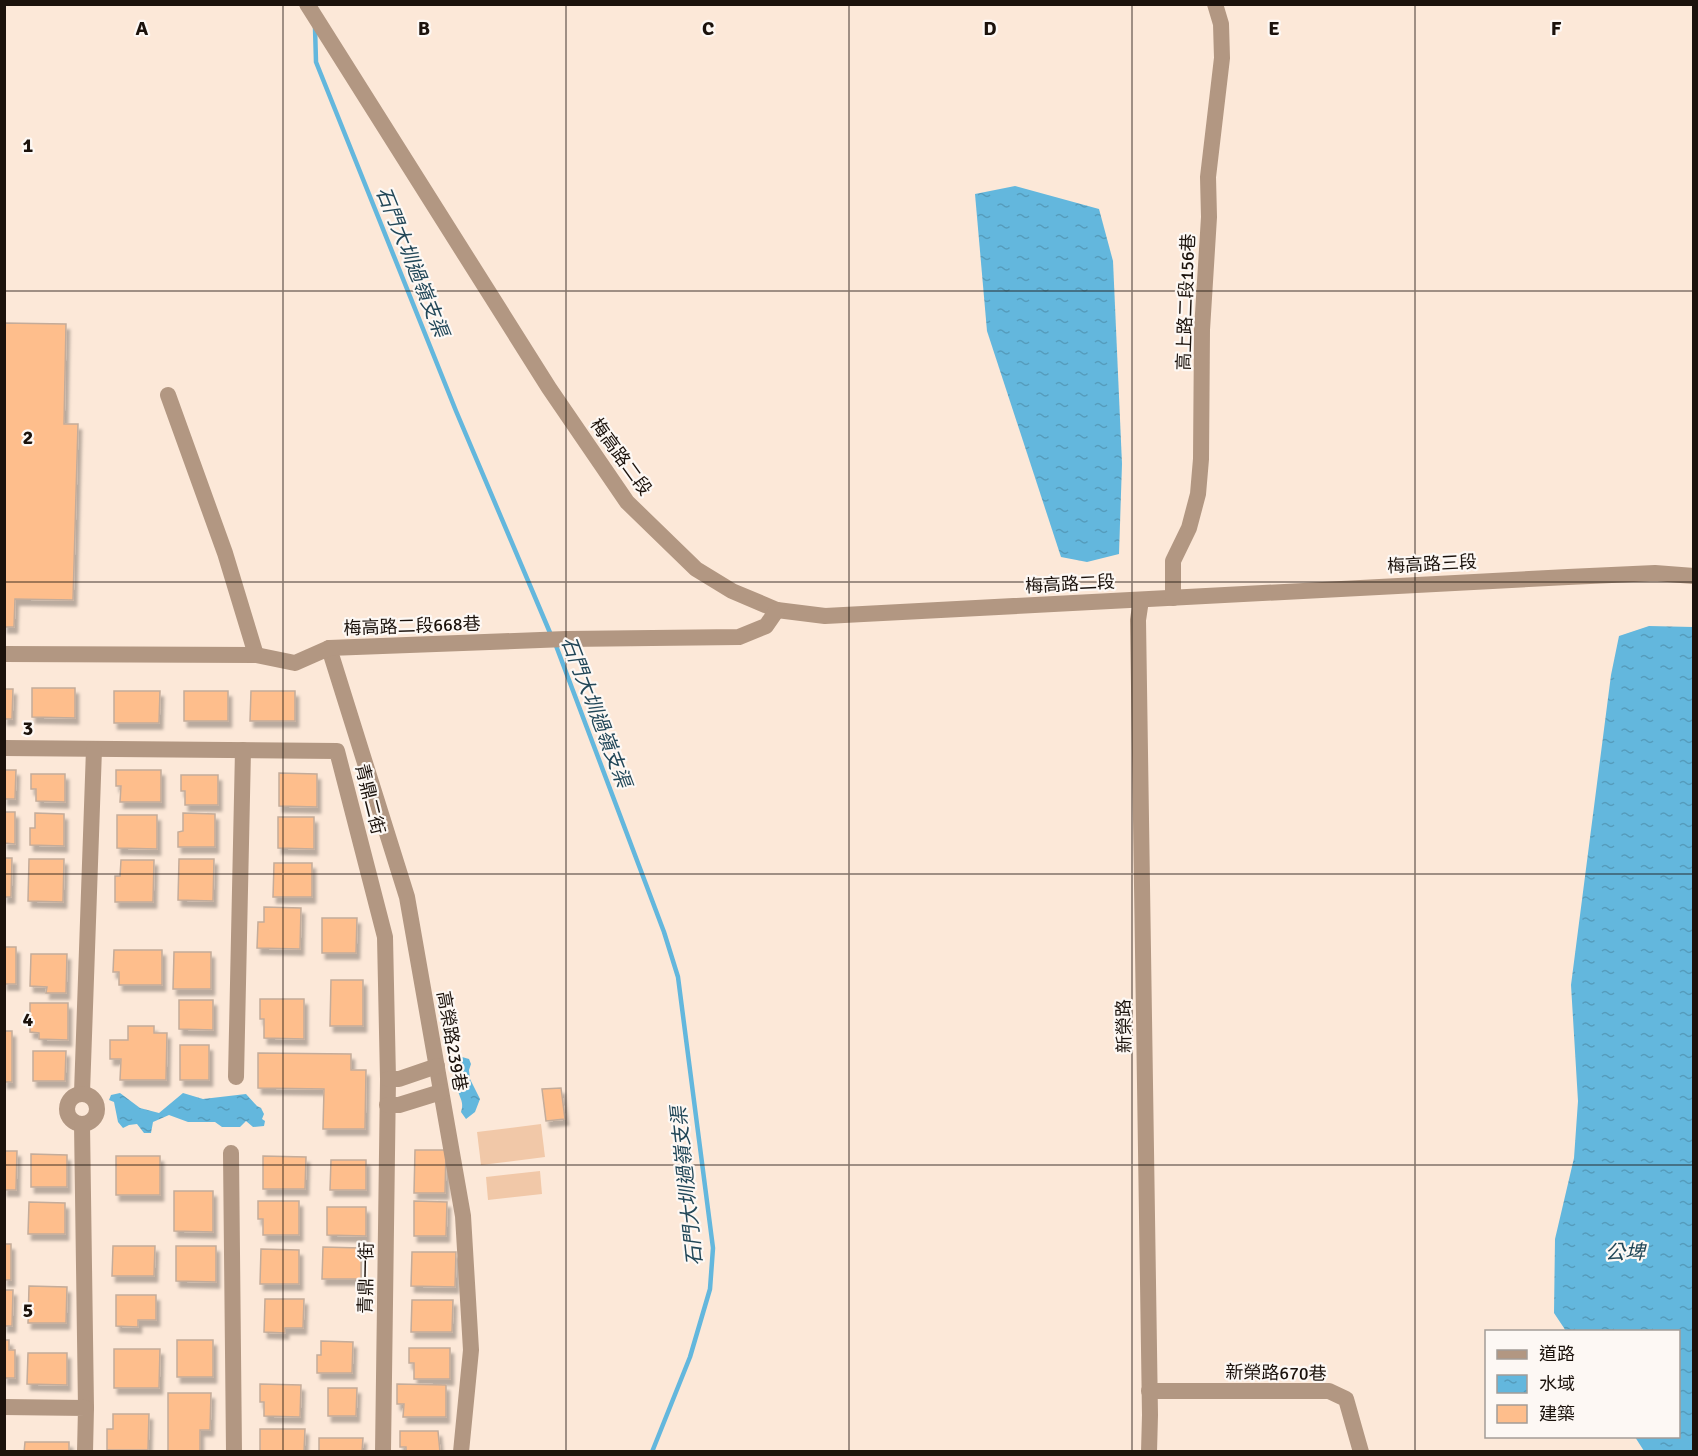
<svg xmlns="http://www.w3.org/2000/svg" width="1698" height="1456" font-family="Signika,'Noto Sans TC',sans-serif">
<style>
.pitch{fill:#f1c8a8}
.water{fill:url(#water-ripples)}
.lines{fill:none;stroke-linecap:round;stroke-linejoin:round}
.stream{stroke:#63b7dd;stroke-width:4.5}
.building{fill:#febe8c;stroke:#c4ac9a;stroke-width:1.5;filter:url(#shadow)}
.minor{stroke:#b29782;stroke-width:16}
.grid{fill:none;stroke:#1b120c;stroke-width:1.5;stroke-opacity:0.55}
.labels{text-anchor:middle;dominant-baseline:central;stroke-width:4.5;stroke-linejoin:round;paint-order:stroke}
.street-label{font-size:18px;fill:#1b120c;stroke:#fdf8f4}
.water-label{font-size:20px;font-style:italic;fill:#224758;stroke:#fdf8f4}
.grid-label{font-size:20px;text-anchor:middle;font-weight:bold;fill:#1b120c;stroke:#fdf8f4;stroke-width:4.5;stroke-linejoin:round;paint-order:stroke}
</style>
<defs>
<pattern id="water-ripples" width="26" height="14" patternUnits="userSpaceOnUse" patternTransform="scale(1.5)"><rect width="26" height="14" fill="#63b7dd"/><path d="M2 4q2-2 4 0t4 0M15 11q2-2 4 0t4 0" fill="none" stroke="#559cbc"/></pattern>
<filter id="shadow"><feDropShadow dx="3.5" dy="6" stdDeviation="1.5" flood-color="#0004"/></filter>
</defs>
<rect width="100%" height="100%" fill="#fce8d8"/>
<!-- pitch -->
<g class="pitch">
<polygon points="541,1124 545,1157 481,1165 477,1132"/>
<polygon points="540,1171 542,1194 488,1200 486,1177"/>
</g>
<!-- water -->
<g class="water">
<polygon points="1015,186 1099,209 1113,261 1122,464 1119,554 1087,562 1061,557 987,331 975,194"/>
<polygon points="1649,626 1693,627 1693,1451 1644,1451 1635,1437 1678,1436 1678,1332 1566,1331 1554,1313 1555,1239 1574,1158 1578,1101 1571,985 1611,675 1619,636"/>
<path d="M462,1057l7,2 2,5 -2,6 1,9 10,20 -5,13 -9,7 -5,-7c4,-11 -3,-15 -3,-24 1,-13 5,-8 0,-24z"/>
<polygon points="120,1093 140,1108 159,1113 183,1093 203,1099 246,1094 257,1106 261,1108 264,1114 262,1119 265,1121 264,1126 253,1127 246,1121 240,1127 222,1127 215,1122 188,1122 169,1115 153,1122 151,1133 144,1133 137,1124 129,1125 123,1128 118,1122 114,1102 109,1100 111,1095"/>
</g>
<g class="lines">
<!-- stream -->
<g class="stream">
<polyline points="315,27 316,62 456,411 551,635"/>
<polyline points="555,643 664,932 678,977 713,1248 710,1289 690,1357 652,1452"/>
</g>
</g>
<!-- building -->
<g class="building">
<polygon points="4,323 66,324 64,424 78,424 73,600 15,599 14,627 4,627"/>
<polygon points="32,688 75,688 75,718 32,717"/>
<polygon points="4,689 13,689 12,719 4,719"/>
<polygon points="114,691 160,691 159,723 114,723"/>
<rect x="184" y="691" width="44" height="30"/>
<polygon points="251,691 295,691 295,721 250,721"/>
<polygon points="4,770 16,770 15,799 4,799"/>
<polygon points="116,770 161,770 161,802 120,802 121,786 116,786"/>
<polygon points="279,773 317,774 317,807 279,806"/>
<polygon points="31,774 65,774 65,802 36,801 36,789 31,789"/>
<polygon points="181,775 218,775 218,805 185,805 185,791 181,791"/>
<polygon points="4,812 15,812 15,844 4,843"/>
<polygon points="35,813 64,814 64,846 30,845 30,828 35,828"/>
<polygon points="183,813 215,814 215,847 178,847 178,832 183,831"/>
<polygon points="117,815 157,815 157,849 117,848"/>
<polygon points="278,817 314,817 314,849 278,848"/>
<polygon points="4,858 12,858 11,897 4,897"/>
<polygon points="29,859 64,859 63,902 28,901"/>
<polygon points="179,859 214,859 213,901 178,900"/>
<polygon points="121,860 154,860 153,902 115,902 115,876 120,876"/>
<polygon points="274,863 312,863 312,897 273,897"/>
<polygon points="264,907 301,908 300,949 257,948 258,922 264,922"/>
<polygon points="322,918 357,918 356,953 322,953"/>
<rect x="4" y="947" width="12" height="37"/>
<polygon points="114,950 162,950 162,985 119,985 119,972 113,972"/>
<polygon points="174,952 211,952 211,989 173,989"/>
<polygon points="31,954 67,954 66,993 46,993 47,987 30,986"/>
<polygon points="331,980 363,980 363,1026 330,1026"/>
<polygon points="260,999 304,999 304,1039 264,1038 264,1019 260,1019"/>
<polygon points="179,1000 213,1000 213,1030 179,1029"/>
<polygon points="30,1003 68,1003 68,1040 39,1039 39,1033 30,1032"/>
<polygon points="128,1026 154,1026 154,1033 167,1033 166,1080 120,1080 121,1059 110,1059 110,1040 128,1040"/>
<rect x="4" y="1031" width="8" height="51"/>
<rect x="180" y="1045" width="29" height="35"/>
<polygon points="33,1051 66,1051 65,1081 33,1081"/>
<polygon points="258,1053 351,1054 351,1070 366,1070 365,1129 323,1129 324,1089 258,1088"/>
<polygon points="561,1088 565,1119 546,1121 542,1089"/>
<polygon points="415,1150 446,1150 445,1193 414,1193"/>
<polygon points="4,1151 17,1151 16,1190 4,1190"/>
<polygon points="31,1154 67,1155 67,1187 31,1187"/>
<rect x="116" y="1156" width="44" height="39"/>
<polygon points="263,1156 306,1157 305,1189 263,1189"/>
<polygon points="331,1160 366,1160 366,1190 330,1190"/>
<polygon points="174,1191 213,1191 213,1232 174,1231"/>
<polygon points="258,1201 299,1201 299,1235 263,1235 263,1219 258,1219"/>
<polygon points="414,1201 447,1202 446,1236 414,1236"/>
<polygon points="29,1202 65,1203 65,1234 28,1234"/>
<polygon points="327,1207 366,1207 366,1236 327,1235"/>
<rect x="4" y="1244" width="7" height="36"/>
<polygon points="113,1246 155,1246 154,1276 112,1276"/>
<polygon points="176,1246 216,1246 216,1282 176,1281"/>
<polygon points="323,1247 361,1248 361,1279 322,1279"/>
<polygon points="261,1249 299,1250 299,1284 260,1284"/>
<polygon points="412,1252 456,1252 455,1287 411,1286"/>
<polygon points="29,1286 67,1287 66,1323 28,1323"/>
<polygon points="4,1290 13,1290 12,1326 4,1326"/>
<polygon points="116,1295 156,1295 156,1320 138,1320 138,1327 116,1326"/>
<polygon points="265,1299 304,1299 303,1328 285,1328 285,1333 264,1332"/>
<polygon points="412,1300 453,1300 452,1332 411,1332"/>
<polygon points="4,1340 9,1340 9,1350 15,1350 15,1378 4,1378"/>
<rect x="177" y="1340" width="36" height="37"/>
<polygon points="321,1341 353,1342 352,1373 317,1373 317,1355 321,1355"/>
<polygon points="409,1348 450,1348 450,1379 414,1379 414,1363 409,1363"/>
<polygon points="114,1349 160,1349 159,1388 114,1388"/>
<polygon points="28,1353 67,1353 67,1385 27,1384"/>
<polygon points="260,1384 301,1385 300,1417 264,1416 264,1402 260,1402"/>
<polygon points="397,1384 446,1385 446,1417 403,1417 404,1404 397,1404"/>
<polygon points="328,1388 357,1388 356,1416 328,1416"/>
<polygon points="168,1393 211,1393 210,1430 200,1430 200,1452 168,1452"/>
<polygon points="113,1414 149,1414 148,1450 107,1450 107,1429 113,1429"/>
<polygon points="260,1429 305,1429 304,1452 260,1452"/>
<polygon points="400,1431 438,1431 440,1452 406,1452 406,1447 400,1447"/>
<polygon points="319,1438 363,1438 362,1452 319,1452"/>
<polygon points="25,1442 69,1442 69,1452 24,1452"/>
</g>
<g class="lines">
<!-- minor -->
<g class="minor">
<polyline points="307,4 549,388 627,502 696,569 732,591 777,610 825,616 1568,577 1655,573 1694,576"/>
<polyline points="168,395 225,553 256,655"/>
<polyline points="1173,598 1173,561 1189,528 1198,494 1201,459 1202,330 1209,217 1208,177 1222,58 1221,24 1215,4"/>
<polyline points="1141,600 1138,620 1150,1415 1149,1452"/>
<polyline points="329,648 407,897 463,1216 471,1350 461,1452"/>
<polyline points="4,654 256,655 295,663 329,648 566,639 739,637 766,626 777,610"/>
<polyline points="4,748 337,751 385,937 388,1079 383,1452"/>
<polyline points="236,1077 243,750"/>
<polyline points="388,1079 399,1079 437,1066"/>
<polyline points="82,1093 94,749"/>
<circle cx="82" cy="1109" r="15"/>
<polyline points="387,1105 399,1105 441,1092"/>
<polyline points="82,1124 86,1408"/>
<polyline points="231,1153 234,1452"/>
<polyline points="1149,1391 1329,1391 1346,1399 1361,1452"/>
<polyline points="4,1407 86,1408 85,1452"/>
</g>
</g>
<!-- grid -->
<path class="grid" d="M283,4v1448M566,4v1448M849,4v1448M1132,4v1448M1415,4v1448M4,291h1690M4,582h1690M4,874h1690M4,1165h1690"/>
<g class="labels">
<!-- street labels -->
<g class="street-label">
<text transform="translate(1186 302) rotate(-88)">高上路二段156巷</text>
<text transform="translate(621 457) rotate(54)">梅高路二段</text>
<text transform="translate(1432 564) rotate(-3)">梅高路三段</text>
<text transform="translate(1070 584) rotate(-3)">梅高路二段</text>
<text transform="translate(412 626) rotate(-2)">梅高路二段668巷</text>
<text transform="translate(370 799) rotate(76)">青鼎二街</text>
<text transform="translate(1124 1026) rotate(-91)">新榮路</text>
<text transform="translate(452 1041) rotate(80)">高榮路239巷</text>
<text transform="translate(366 1278) rotate(-89)">青鼎一街</text>
<text transform="translate(1276 1373) rotate(1)">新榮路670巷</text>
</g>
<!-- water labels -->
<g class="water-label">
<text transform="translate(412 262) rotate(68)">石門大圳過嶺支渠</text>
<text transform="translate(596 712) rotate(69)">石門大圳過嶺支渠</text>
<text transform="translate(687 1186) rotate(-96)">石門大圳過嶺支渠</text>
<text x="1625" y="1252">公埤</text>
</g>
</g>
<g class="grid-label">
<text x="142" y="35">A</text>
<text x="424" y="35">B</text>
<text x="708" y="35">C</text>
<text x="990" y="35">D</text>
<text x="1274" y="35">E</text>
<text x="1556" y="35">F</text>
<text x="28" y="152">1</text>
<text x="28" y="444">2</text>
<text x="28" y="735">3</text>
<text x="28" y="1026">4</text>
<text x="28" y="1317">5</text>
</g>
<!-- border -->
<rect width="1698" height="1456" fill="none" stroke="#1b120c" stroke-width="12"/>
<!-- legend -->
<rect x="1485" y="1330" width="195" height="108" fill="#fdf8f4" stroke="#a39c97" stroke-width="1.5"/>
<rect x="1497" y="1350" width="30" height="9" fill="#b29782" stroke="#a39c97" stroke-width="1.5"/>
<text x="1539" y="1360" font-size="18" fill="#1b120c">道路</text>
<rect x="1497" y="1375" width="30" height="18" fill="url(#water-ripples)" stroke="#a39c97" stroke-width="1.5"/>
<text x="1539" y="1390" font-size="18" fill="#1b120c">水域</text>
<rect x="1497" y="1405" width="30" height="18" fill="#febe8c" stroke="#a39c97" stroke-width="1.5"/>
<text x="1539" y="1420" font-size="18" fill="#1b120c">建築</text>
</svg>
